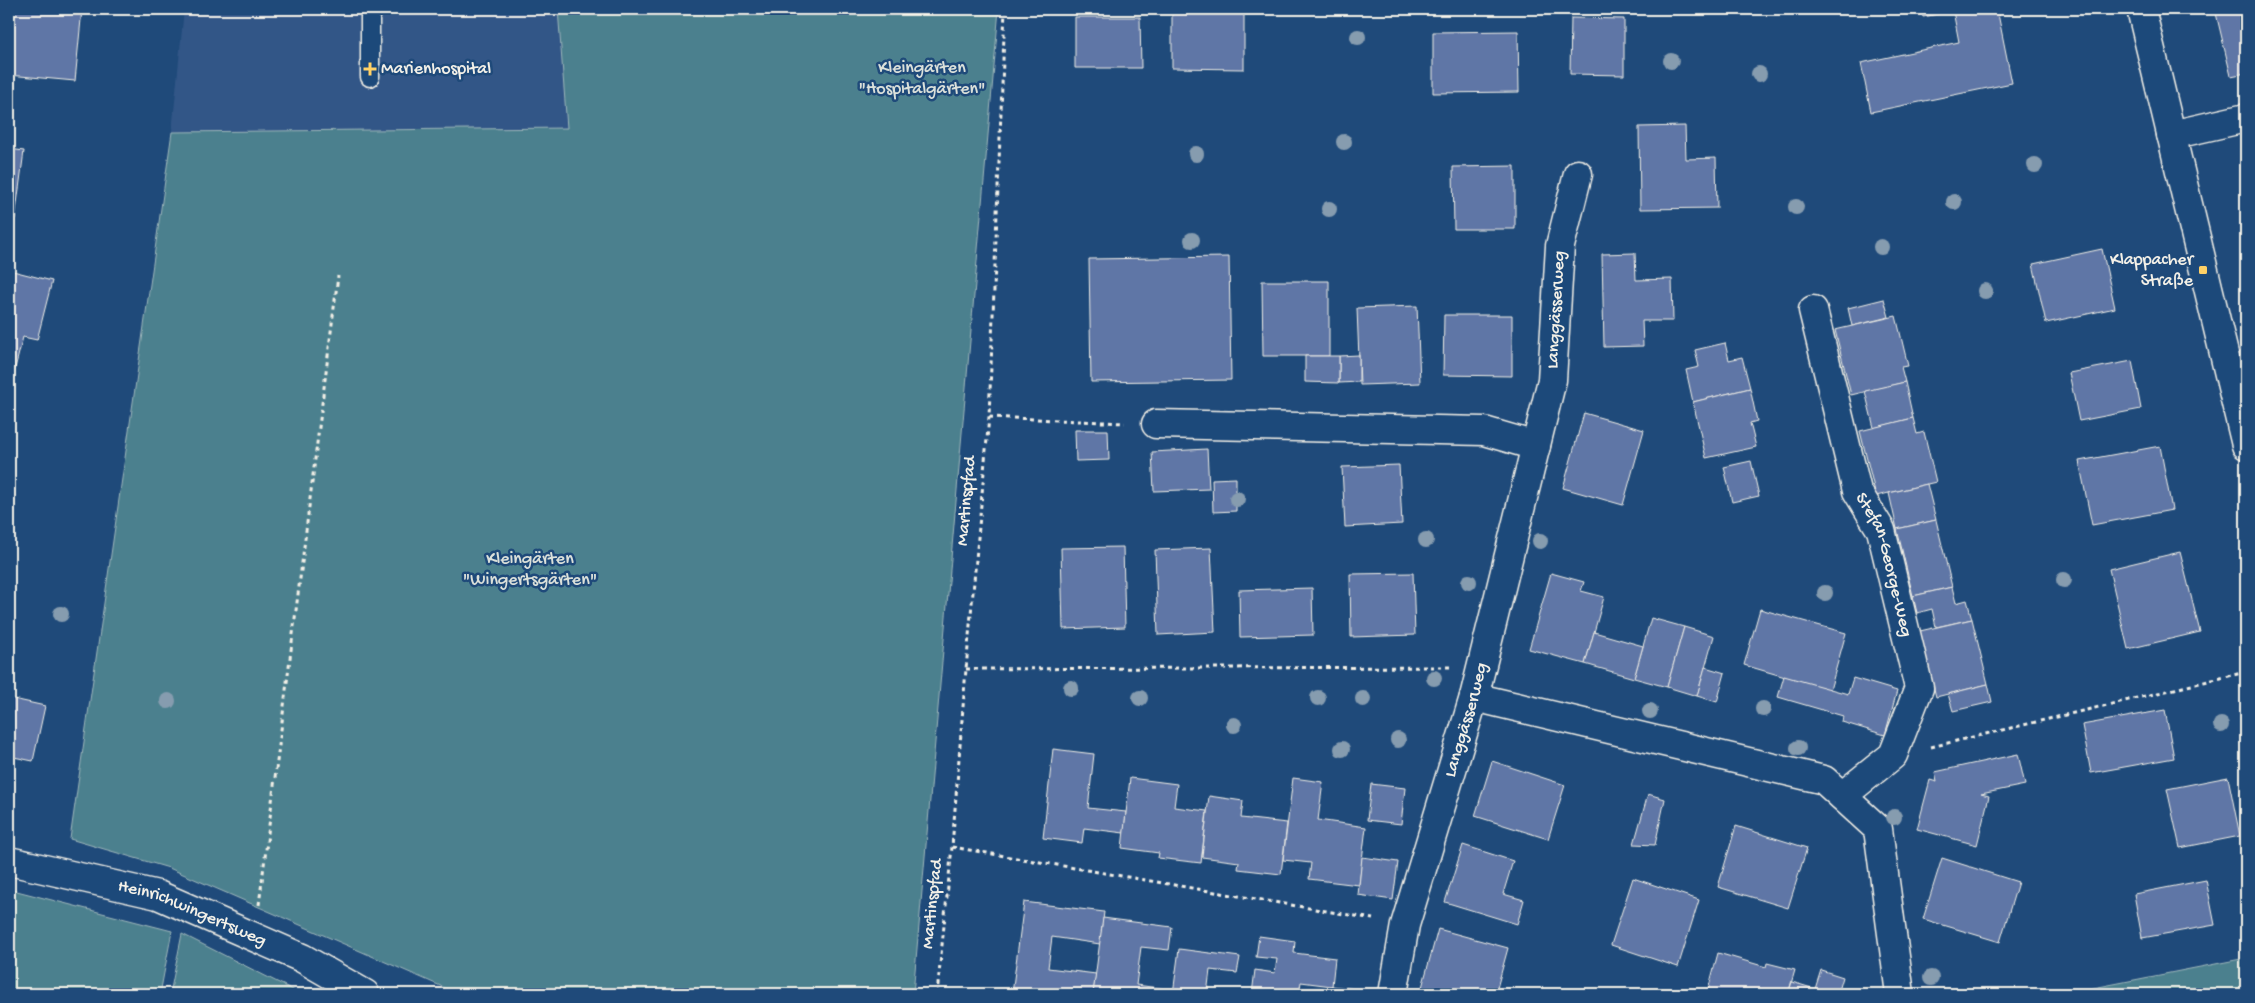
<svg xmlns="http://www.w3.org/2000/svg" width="2255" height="1003" font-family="'Gochi Hand',sans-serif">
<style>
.built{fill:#325787}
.green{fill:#4c808e;stroke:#a0b8bb}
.building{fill:#5f76a6;stroke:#f4f1e8}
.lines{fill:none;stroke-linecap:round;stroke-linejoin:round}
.service-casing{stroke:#f4f1e8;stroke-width:21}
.minor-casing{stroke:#f4f1e8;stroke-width:31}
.secondary-casing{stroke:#f4f1e8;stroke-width:31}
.path{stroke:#f4f1e8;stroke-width:3;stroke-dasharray:4 4;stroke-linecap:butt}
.service{stroke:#1f4a7a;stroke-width:18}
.minor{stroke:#1f4a7a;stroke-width:28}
.secondary{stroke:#1f4a7a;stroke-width:28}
.tree{fill:#869caf}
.poi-dot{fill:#ffd166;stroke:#1f4a7a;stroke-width:2}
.labels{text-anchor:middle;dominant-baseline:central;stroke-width:5;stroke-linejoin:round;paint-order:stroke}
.park-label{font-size:18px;fill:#dbe0da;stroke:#1f4a7a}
.poi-label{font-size:18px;fill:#f4f1e8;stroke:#1f4a7a;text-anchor:start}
.street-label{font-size:18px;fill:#f4f1e8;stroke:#1f4a7a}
</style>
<rect width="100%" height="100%" fill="#1f4a7a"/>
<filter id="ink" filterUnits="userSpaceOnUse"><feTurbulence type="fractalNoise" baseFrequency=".02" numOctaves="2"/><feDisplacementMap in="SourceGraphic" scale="10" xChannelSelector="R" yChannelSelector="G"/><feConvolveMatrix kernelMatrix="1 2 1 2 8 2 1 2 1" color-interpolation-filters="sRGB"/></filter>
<g filter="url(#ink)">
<!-- built -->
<polygon class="built" points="184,9 558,9 567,128 172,132"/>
<!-- green -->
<g class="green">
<polygon points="558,9 999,9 913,994 459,994 169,868 70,839 172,132 567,128"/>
<polygon points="9,889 172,931 160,994 9,994"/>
<polygon points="182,934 301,994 170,994"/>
<polygon points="2246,958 2246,994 2069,994 2068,993"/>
</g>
<!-- building -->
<g class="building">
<polygon points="9,9 82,9 75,81 9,75"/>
<polygon points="1172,9 1244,9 1244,69 1172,68"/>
<polygon points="1921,9 1997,9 2012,83 1871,112 1861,63 1959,42 1953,11 1923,17"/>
<polygon points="2215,9 2246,9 2246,73 2231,76"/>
<polygon points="1075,17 1140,17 1141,68 1075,68"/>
<polygon points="1571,18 1624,19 1624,75 1570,74"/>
<polygon points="1518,31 1519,92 1433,93 1433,32"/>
<polygon points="1685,126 1686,159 1716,158 1717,208 1640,209 1639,127"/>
<polygon points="9,149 24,151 15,219 9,218"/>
<polygon points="1515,166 1515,229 1454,229 1453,167"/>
<polygon points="2102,249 2115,308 2046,323 2033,264"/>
<polygon points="1635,253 1636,280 1672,279 1673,321 1642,321 1643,346 1604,347 1602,254"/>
<polygon points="1229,257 1231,380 1091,382 1089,259"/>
<polygon points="9,270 52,281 37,340 23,337 13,376 9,375"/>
<polygon points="1262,281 1329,281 1329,356 1263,356"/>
<polygon points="1884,299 1889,317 1852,326 1848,308"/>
<polygon points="1417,306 1420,383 1360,385 1357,308"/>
<polygon points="1444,315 1512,315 1512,376 1443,375"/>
<polygon points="1896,316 1908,366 1901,367 1905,382 1851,395 1835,330"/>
<polygon points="1725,343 1729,360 1742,357 1750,388 1693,402 1686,370 1699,367 1695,350"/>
<polygon points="1359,355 1359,382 1339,383 1339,356"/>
<polygon points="1305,356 1339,356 1339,383 1305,382"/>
<polygon points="2132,361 2141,409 2079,421 2069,373"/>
<polygon points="1905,382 1913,418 1874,428 1865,391"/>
<polygon points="1750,388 1757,421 1750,423 1756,447 1706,458 1693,402"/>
<polygon points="1584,413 1644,430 1623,505 1563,488"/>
<polygon points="1913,418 1917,434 1924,432 1936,482 1876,496 1860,431"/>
<polygon points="1075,430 1108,430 1109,460 1076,461"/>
<polygon points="2160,446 2172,510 2092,525 2079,461"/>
<polygon points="1207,449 1209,489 1154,491 1152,452"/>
<polygon points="1751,461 1759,496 1732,502 1724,467"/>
<polygon points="1399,465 1402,524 1345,527 1342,467"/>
<polygon points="1236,478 1236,511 1213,512 1212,479"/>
<polygon points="1927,484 1936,520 1897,529 1889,493"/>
<polygon points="1936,520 1952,587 1913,596 1897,529"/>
<polygon points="1123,547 1125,627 1063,629 1061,548"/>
<polygon points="1211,548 1215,632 1158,635 1155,550"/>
<polygon points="2180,552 2200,632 2128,649 2109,569"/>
<polygon points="1413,573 1415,635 1351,637 1350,574"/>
<polygon points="1551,573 1584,582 1581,591 1604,597 1585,664 1529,649"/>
<polygon points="1952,587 1956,603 1967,600 1972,619 1936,627 1932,609 1917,613 1913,596"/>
<polygon points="1312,588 1313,635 1240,637 1239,590"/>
<polygon points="1760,609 1846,633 1830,690 1744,665"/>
<polygon points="1651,618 1684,627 1667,687 1634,678"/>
<polygon points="1972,619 1988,684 1936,697 1920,631"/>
<polygon points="1684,627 1714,636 1697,696 1667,687"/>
<polygon points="1594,632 1643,646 1634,678 1585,664"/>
<polygon points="1705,667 1725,673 1717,702 1697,696"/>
<polygon points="1784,676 1848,694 1853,678 1897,691 1885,735 1842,722 1843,716 1778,697"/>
<polygon points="1988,684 1992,702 1953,711 1948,694"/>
<polygon points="9,698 45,706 33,761 9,756"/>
<polygon points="2165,710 2174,758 2091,773 2082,725"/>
<polygon points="1053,749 1094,754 1088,808 1126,812 1124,833 1084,828 1082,843 1043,838"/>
<polygon points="2018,754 2025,785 1981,794 1989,796 1977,845 1917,829 1930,780 1937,782 1935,772"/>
<polygon points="1492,761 1565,785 1548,839 1475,816"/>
<polygon points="2228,777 2240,836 2180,848 2167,789"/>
<polygon points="1130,778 1177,784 1174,807 1207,811 1201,863 1158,858 1159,853 1122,848"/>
<polygon points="1293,778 1323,782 1318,820 1366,827 1359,885 1309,879 1311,863 1283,860"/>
<polygon points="1371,784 1405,788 1401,824 1367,820"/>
<polygon points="1648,794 1665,799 1655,845 1634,844"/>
<polygon points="1209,796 1243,801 1241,818 1287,823 1281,874 1238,869 1239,862 1202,857"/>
<polygon points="1736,826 1807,848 1788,908 1718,887"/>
<polygon points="1463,845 1513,861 1503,894 1524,900 1517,924 1445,902"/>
<polygon points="1362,857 1398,862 1393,900 1358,895"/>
<polygon points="1942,858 2018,882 2000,942 1923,919"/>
<polygon points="1633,878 1699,900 1678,967 1611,945"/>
<polygon points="2206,880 2215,925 2142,938 2134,894"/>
<polygon points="1024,902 1104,912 1100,944 1052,937 1048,968 1096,974 1093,994 1012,994"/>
<polygon points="1103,918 1172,927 1169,950 1141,947 1136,985 1174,990 1173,994 1093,994"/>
<polygon points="1438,929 1508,948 1497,988 1523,994 1433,994 1421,991"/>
<polygon points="1259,936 1295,941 1294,953 1335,958 1332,986 1301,982 1299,994 1252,994 1255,970 1275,973 1277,959 1256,957"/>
<polygon points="1179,949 1240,957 1237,973 1210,970 1207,994 1173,994"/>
<polygon points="1718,953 1766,967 1767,963 1795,970 1788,994 1707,994"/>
<polygon points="1821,970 1843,977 1838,994 1788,994 1792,982 1815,989"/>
<polygon points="1332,986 1365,990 1365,994 1330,994"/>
<polygon points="1976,989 1995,994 1974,994"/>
</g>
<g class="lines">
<!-- service casing -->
<g class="service-casing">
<polyline id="service" points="370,77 370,9"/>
</g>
<!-- minor casing -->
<g class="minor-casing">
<g id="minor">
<polyline points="2171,135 2246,118"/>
<path id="s1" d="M1813,310l44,181 24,39 38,158 -26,67 -51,41"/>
<polyline points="1156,424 1484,431 1536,446"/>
<polyline points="1474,697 1824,780 1878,829 1900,994"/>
<path id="s2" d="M9,861l149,34 144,63 63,36"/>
<path id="s3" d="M1393,994l12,-69 69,-228 78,-317 8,-134 18,-72"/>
</g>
</g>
<!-- secondary casing -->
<g class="secondary-casing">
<polyline id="secondary" points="2141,9 2246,445"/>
</g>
<!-- path -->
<g class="path">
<polyline points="989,417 1125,423"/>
<polyline points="966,669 1450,667"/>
<polyline points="1931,747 2246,672"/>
<polyline points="952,847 1373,919"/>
<polyline points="259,905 338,276"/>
<polyline points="937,994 952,847 966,669 989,417 1005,9"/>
</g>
<!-- service -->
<use href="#service" class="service"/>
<!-- minor -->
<use href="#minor" class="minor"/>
<!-- secondary -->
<use href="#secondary" class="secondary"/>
</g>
<!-- trees -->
<g class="tree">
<circle cx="1358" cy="37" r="8"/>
<circle cx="1671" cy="61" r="8"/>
<circle cx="1759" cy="74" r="8"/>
<circle cx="1344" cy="142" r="8"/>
<circle cx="1196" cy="154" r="8"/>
<circle cx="2035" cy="165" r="8"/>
<circle cx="1954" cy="202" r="8"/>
<circle cx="1796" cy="207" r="8"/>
<circle cx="1329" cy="209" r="8"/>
<circle cx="1192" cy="240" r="8"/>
<circle cx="1881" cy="247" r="8"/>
<circle cx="1985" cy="291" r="8"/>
<circle cx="1237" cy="499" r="8"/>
<circle cx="1426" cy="540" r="8"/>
<circle cx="1540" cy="541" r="8"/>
<circle cx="2064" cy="580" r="8"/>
<circle cx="1469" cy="582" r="8"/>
<circle cx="1825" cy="593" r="8"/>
<circle cx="61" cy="614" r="8"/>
<circle cx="1434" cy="678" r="8"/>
<circle cx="1071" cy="688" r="8"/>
<circle cx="1140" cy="698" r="8"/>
<circle cx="1318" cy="698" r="8"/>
<circle cx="1363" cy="699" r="8"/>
<circle cx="168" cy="701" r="8"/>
<circle cx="1763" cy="709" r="8"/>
<circle cx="1650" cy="711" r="8"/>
<circle cx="1234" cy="725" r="8"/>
<circle cx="2221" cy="725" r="8"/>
<circle cx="1398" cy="740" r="8"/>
<circle cx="1798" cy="748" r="8"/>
<circle cx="1342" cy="749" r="8"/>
<circle cx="1894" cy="817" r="8"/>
<circle cx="1931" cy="978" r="8"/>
</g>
</g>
<!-- markers -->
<g class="poi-dot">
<path d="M367.5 61.5h5v5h5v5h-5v5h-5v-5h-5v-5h5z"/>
<rect x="2198" y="265" width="10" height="10" rx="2.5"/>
</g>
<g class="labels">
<!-- park labels -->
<g class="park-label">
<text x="922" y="68">Kleingärten<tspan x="922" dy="21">"Hospitalgärten"</tspan></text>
<text x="530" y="559">Kleingärten<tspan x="530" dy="21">"Wingertsgärten"</tspan></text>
</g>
<!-- poi labels -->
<g class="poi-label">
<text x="381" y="69">Marienhospital</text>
<text x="2193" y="260" text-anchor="end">Klappacher<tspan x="2193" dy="21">Straße</tspan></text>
</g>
<!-- street labels -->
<g class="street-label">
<text stroke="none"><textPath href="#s3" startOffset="705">Langgässerweg</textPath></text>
<text transform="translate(967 501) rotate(-85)">Martinspfad</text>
<text stroke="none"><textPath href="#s1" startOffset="266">Stefan-George-Weg</textPath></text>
<text stroke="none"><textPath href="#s3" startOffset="284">Langgässerweg</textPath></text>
<text transform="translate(933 904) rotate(-84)">Martinspfad</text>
<text stroke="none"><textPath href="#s2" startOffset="191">Heinrichwingertsweg</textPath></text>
</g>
</g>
<!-- margin -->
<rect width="2255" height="1003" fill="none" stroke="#1f4a7a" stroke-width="30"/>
<rect x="15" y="15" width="2225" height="973" fill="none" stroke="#f4f1e8" stroke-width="2" filter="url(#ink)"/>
</svg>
